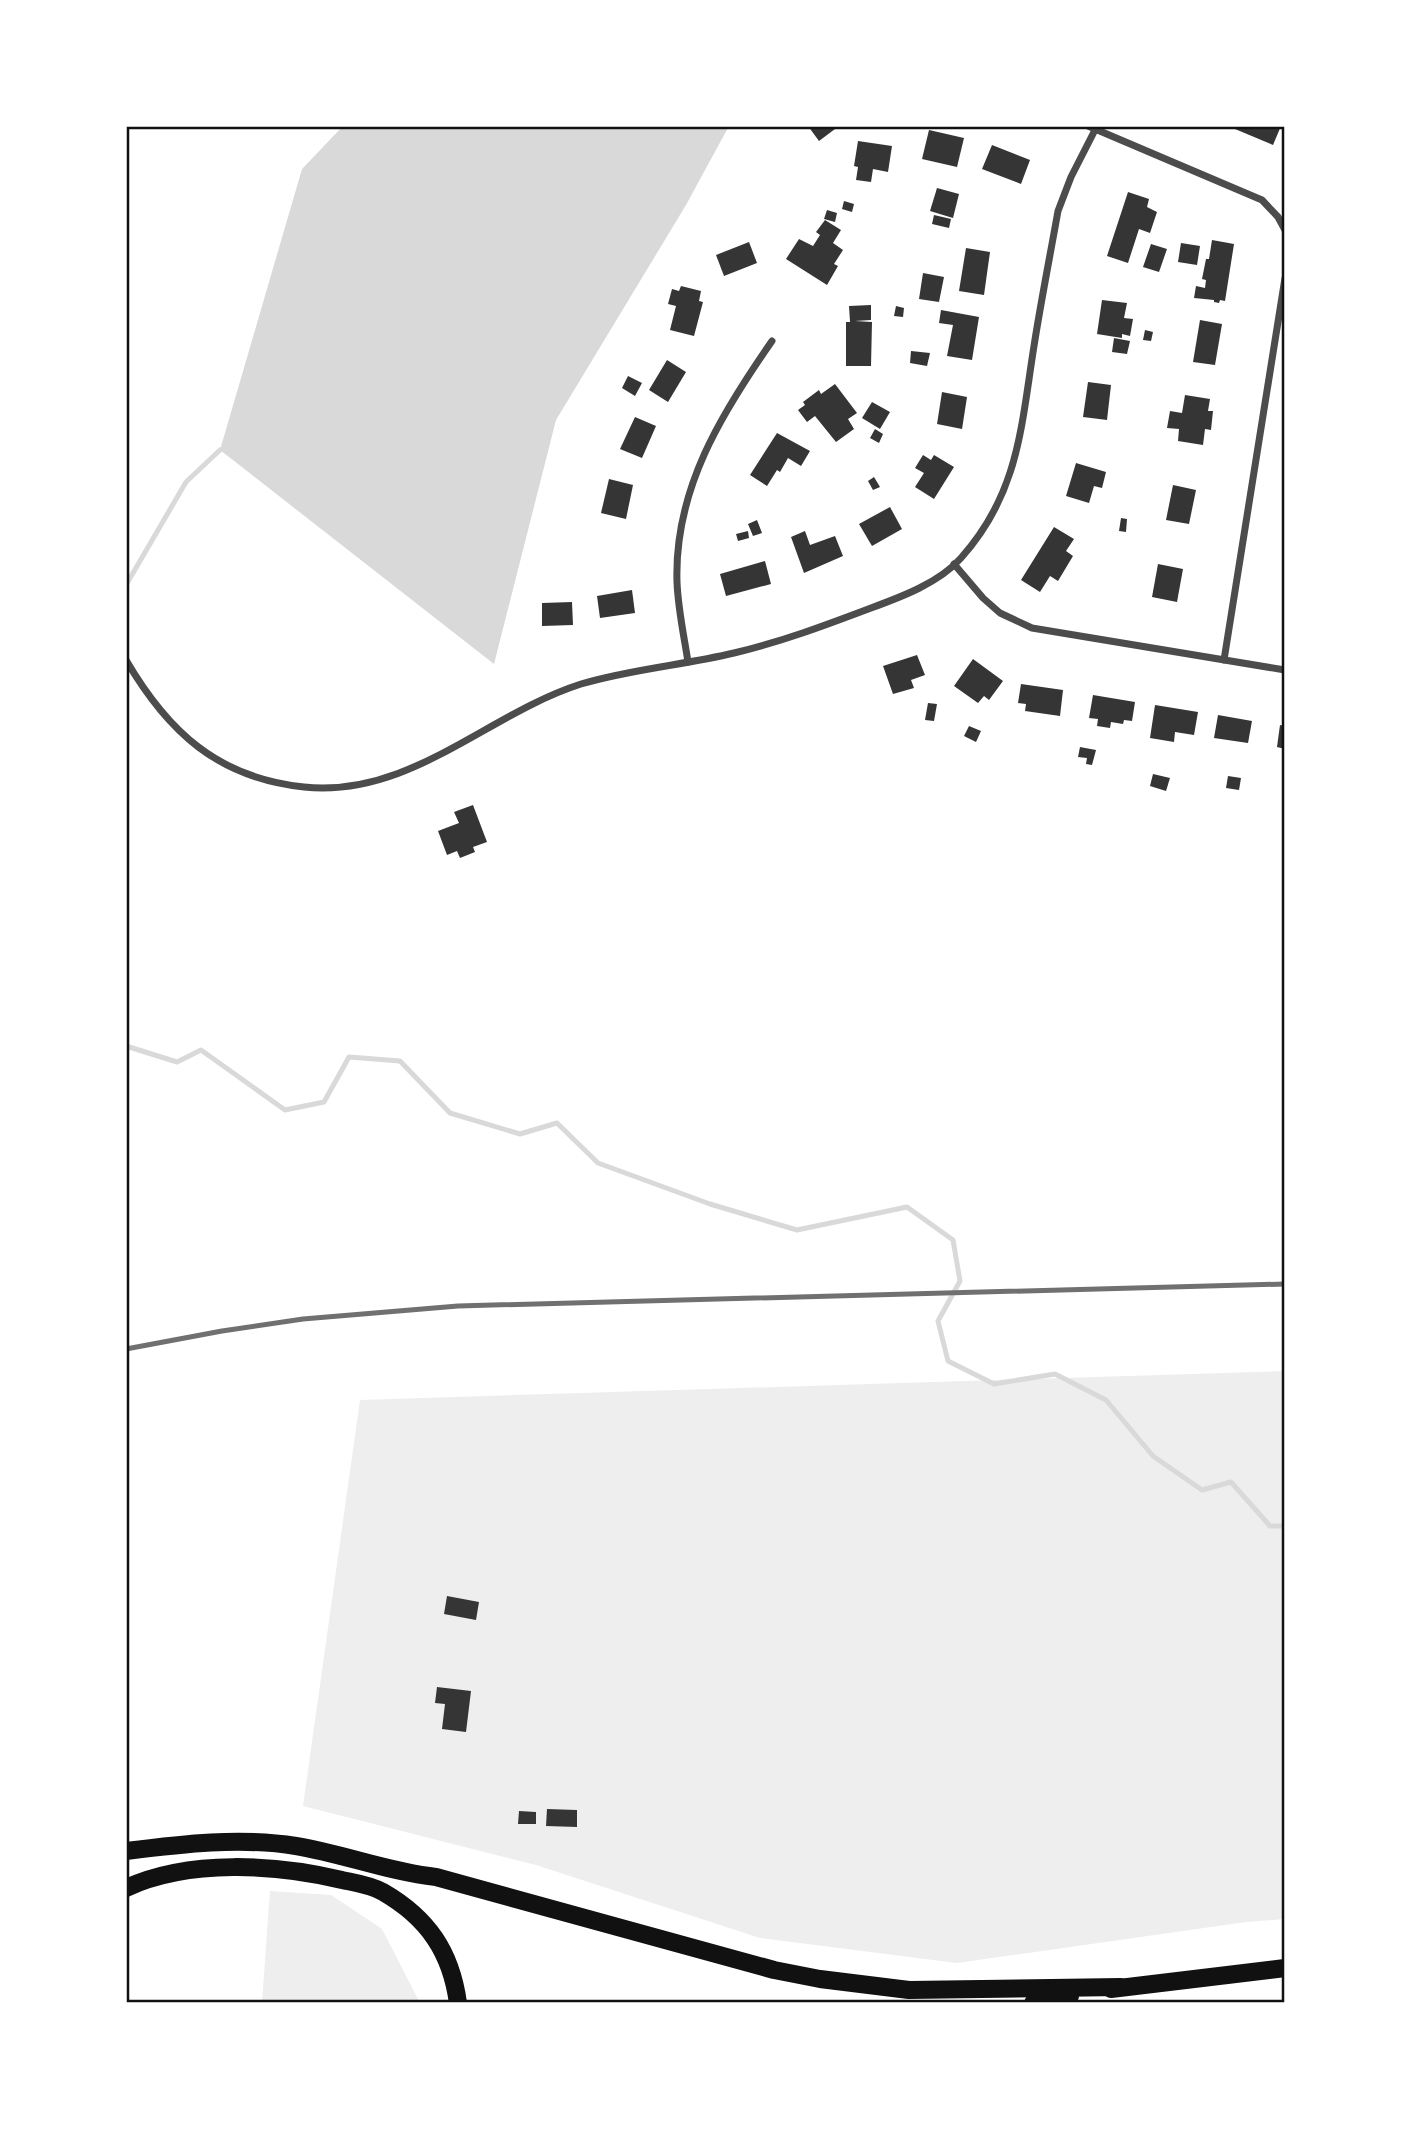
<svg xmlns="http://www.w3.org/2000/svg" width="1411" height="2129" font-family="'IBM Plex Sans',sans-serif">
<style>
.green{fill:#eee}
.water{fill:#d9d9d9}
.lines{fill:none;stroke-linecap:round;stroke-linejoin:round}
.stream{stroke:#d9d9d9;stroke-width:5}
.building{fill:#353535}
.minor{stroke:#4c4c4c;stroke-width:7}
.motorway{stroke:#111;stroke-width:18}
.rail{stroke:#707070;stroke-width:5}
.neatline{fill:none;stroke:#111;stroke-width:2.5}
</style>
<rect width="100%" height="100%" fill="#fff"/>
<!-- green -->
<g class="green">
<polygon points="1285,1371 1285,1919 1246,1922 957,1963 760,1938 536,1865 303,1806 360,1400"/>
<polygon points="270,1891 331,1895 382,1929 420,2003 262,2003"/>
</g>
<!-- water -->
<polygon class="water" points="343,126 729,126 686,205 556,420 494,664 220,450 302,169"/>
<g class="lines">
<!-- stream -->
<g class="stream">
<polyline points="126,585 186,482 220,450"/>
<polyline points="126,1046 177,1062 201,1050 285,1110 324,1102 349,1057 400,1061 450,1113 520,1134 557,1123 598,1163 710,1204 797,1230 907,1207 953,1240 960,1281 938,1321 948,1361 994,1384 1055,1374 1106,1400 1153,1456 1202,1490 1231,1482 1270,1526 1285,1526"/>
</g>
</g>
<!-- building -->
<g class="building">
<polygon points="808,126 839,126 819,141"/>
<polygon points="1236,126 1281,126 1273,145 1235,129"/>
<polygon points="929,130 964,138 957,167 922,159"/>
<polygon points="858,141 892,146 888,172 873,169 871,182 856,180 858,167 854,166"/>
<polygon points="992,145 1030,160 1021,184 982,169"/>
<polygon points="937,188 959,194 953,218 930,211"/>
<polygon points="1128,192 1149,199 1147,207 1157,212 1150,233 1139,229 1128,263 1107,256"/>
<polygon points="844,201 854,204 852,212 842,209"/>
<polygon points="827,210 837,213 835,222 824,219"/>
<polygon points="934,215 951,219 949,228 932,224"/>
<polygon points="825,220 841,230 833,243 843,250 834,264 838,266 827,285 786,259 799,239 813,246 820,235 816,232"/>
<polygon points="1212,240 1234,244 1225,301 1220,300 1219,303 1214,302 1214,300 1194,298 1196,286 1205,288 1206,280 1202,279 1206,259 1209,259"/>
<polygon points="749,242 757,263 724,276 716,255"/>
<polygon points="1181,243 1200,246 1197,265 1178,262"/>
<polygon points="1151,244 1167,249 1159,272 1143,267"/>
<polygon points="966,248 990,252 984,295 959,291"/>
<polygon points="923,273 944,277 939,302 919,299"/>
<polygon points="681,286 701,291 699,301 703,302 694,336 670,330 676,306 668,304 672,289 679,291"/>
<polygon points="1102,300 1127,303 1124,318 1133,319 1130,336 1122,334 1122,338 1097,334"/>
<polygon points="871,305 871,320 855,321 872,322 871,366 846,366 846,322 850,322 849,306"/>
<polygon points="896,306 904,308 903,317 894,316"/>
<polygon points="941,310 979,317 972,360 947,356 953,325 939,323"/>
<polygon points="1200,320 1222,324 1215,365 1193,362"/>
<polygon points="1145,330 1153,332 1151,341 1143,340"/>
<polygon points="1114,338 1130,341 1127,354 1112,352"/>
<polygon points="911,351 930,353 927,366 910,363"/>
<polygon points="667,360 686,372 668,402 649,390"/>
<polygon points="628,376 642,383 635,396 622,388"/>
<polygon points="1088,382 1111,385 1107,420 1083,417"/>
<polygon points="835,384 857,413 848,419 854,429 836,442 815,416 807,422 798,410 805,405 803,402 819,390 821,394"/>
<polygon points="942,392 967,397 962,429 937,424"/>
<polygon points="1185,395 1210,399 1208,411 1213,411 1211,430 1205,429 1203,445 1178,441 1179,429 1167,428 1170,411 1182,413"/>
<polygon points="872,402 890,412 880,429 862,418"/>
<polygon points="635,417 656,426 642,458 620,449"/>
<polygon points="875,429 883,434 879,443 870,438"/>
<polygon points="777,433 810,451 801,466 788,458 780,472 777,470 767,486 750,475"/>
<polygon points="923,455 931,460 934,455 954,467 934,499 915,487 924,473 915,468"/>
<polygon points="1076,463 1106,472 1102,488 1094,486 1089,503 1066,496"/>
<polygon points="874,477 880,487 873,490 868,481"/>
<polygon points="609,479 633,485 626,519 601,513"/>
<polygon points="1173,485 1196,490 1189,524 1166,520"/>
<polygon points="890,507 902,529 872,546 859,524"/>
<polygon points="1121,518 1127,519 1126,532 1119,531"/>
<polygon points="757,520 762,533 753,536 748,524"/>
<polygon points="1054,527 1074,539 1066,551 1073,556 1058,581 1050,576 1040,592 1021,580"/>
<polygon points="748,531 749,538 738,541 736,534"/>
<polygon points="805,531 810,545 835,536 843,556 804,573 791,537"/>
<polygon points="765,561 771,584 726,596 720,574"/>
<polygon points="1158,564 1183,569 1177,602 1152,597"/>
<polygon points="632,590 635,613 600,618 597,596"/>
<polygon points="572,602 573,625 542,626 542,603"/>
<polygon points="917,655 925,675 911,680 914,688 893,694 883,666"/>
<polygon points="973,659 1003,681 989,700 984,696 978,703 954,686"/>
<polygon points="1021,684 1063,690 1060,716 1025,711 1026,704 1018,703"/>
<polygon points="1093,695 1135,702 1132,721 1124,720 1123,724 1111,722 1110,728 1097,726 1098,719 1089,718"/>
<polygon points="928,703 937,704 934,721 925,720"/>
<polygon points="1155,705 1198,712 1194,735 1175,732 1174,742 1150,738"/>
<polygon points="1218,715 1252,721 1248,743 1214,738"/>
<polygon points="1280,725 1285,726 1285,749 1277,747"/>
<polygon points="969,726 981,731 976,742 964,736"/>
<polygon points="1080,747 1096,750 1092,765 1086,764 1087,758 1078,757"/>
<polygon points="1153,774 1170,778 1166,791 1150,786"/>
<polygon points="1228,776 1241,778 1239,790 1226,788"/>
<polygon points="473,805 487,842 473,847 475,852 460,858 457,851 447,855 438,831 459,823 454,812"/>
<polygon points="447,1596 479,1602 476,1620 444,1614"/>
<polygon points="437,1687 471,1691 466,1732 442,1729 445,1704 435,1703"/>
<polygon points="547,1809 577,1810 577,1827 546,1826"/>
<polygon points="519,1811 536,1812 536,1824 518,1824"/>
</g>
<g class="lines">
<!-- minor -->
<g class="minor">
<polyline points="1088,126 1262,200 1278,217 1285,230"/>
<polyline points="954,564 983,598 1000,613 1032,628 1285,670"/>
<path d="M126,660c42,72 92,118 178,127 106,11 183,-73 277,-103 50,-15 103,-19 153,-31 47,-11 92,-28 137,-45 30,-11 68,-25 90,-50 58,-65 60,-131 73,-212 7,-45 16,-90 24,-135l13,-34 26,-51"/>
<polyline points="1224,660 1285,278"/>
<path d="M688,662c-4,-26 -10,-53 -11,-80 -3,-92 44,-168 95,-241"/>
</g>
<!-- motorway -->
<g class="motorway">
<path d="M126,1851c56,-7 114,-14 170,-5 48,8 93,26 140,31l338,93 46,9 89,11 212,-3"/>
<path d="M126,1888c63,-29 150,-24 216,-8 14,3 29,5 41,12 45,26 68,60 75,111"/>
<polyline points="1111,1989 1285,1968"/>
<polyline points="1033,2003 1070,1996"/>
</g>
<!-- rail -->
<polyline class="rail" points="126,1349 222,1331 303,1319 458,1306 1285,1284"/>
</g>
<!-- border -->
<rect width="1411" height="2129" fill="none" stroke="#ffffff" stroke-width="256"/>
<rect x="128" y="128" width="1155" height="1873" class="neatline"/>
</svg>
